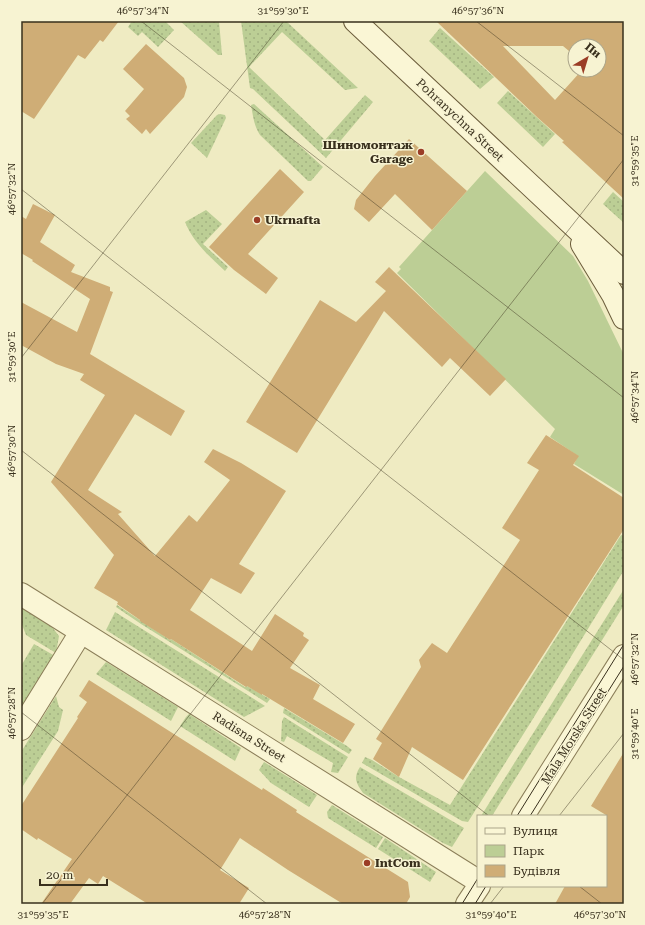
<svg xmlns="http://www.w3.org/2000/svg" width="645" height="925" font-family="'Roboto Serif',serif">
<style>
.grass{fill:url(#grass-dots)}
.park{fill:#bcce95}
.building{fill:#cfad76;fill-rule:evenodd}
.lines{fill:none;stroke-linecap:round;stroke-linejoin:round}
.street-casing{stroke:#8a7d58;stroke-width:24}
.secondary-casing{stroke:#6c5d3c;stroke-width:24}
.street{stroke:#faf6d5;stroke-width:22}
.secondary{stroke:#faf6d5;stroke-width:22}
.tram{stroke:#39301d;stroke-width:1}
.ticks{fill:none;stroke:#39301d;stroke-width:1;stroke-opacity:0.45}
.poi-dot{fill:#9b3d26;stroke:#f7f3d2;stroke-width:1.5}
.labels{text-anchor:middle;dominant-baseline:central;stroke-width:3;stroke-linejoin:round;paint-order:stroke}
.street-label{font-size:12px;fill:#39301d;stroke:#f7f3d2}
.poi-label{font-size:12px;font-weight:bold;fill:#39301d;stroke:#f7f3d2;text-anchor:start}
.neatline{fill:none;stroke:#39301d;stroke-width:1.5}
.ticks-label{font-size:10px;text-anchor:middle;fill:#39301d}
</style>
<defs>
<pattern id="grass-dots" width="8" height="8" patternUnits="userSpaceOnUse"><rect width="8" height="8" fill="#bcce95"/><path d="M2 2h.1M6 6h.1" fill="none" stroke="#a2b180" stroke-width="1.8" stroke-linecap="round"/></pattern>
</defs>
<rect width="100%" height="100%" fill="#efebc2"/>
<!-- grass -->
<g class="grass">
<polygon points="132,21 165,21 174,30 158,47 142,32 138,36 128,27"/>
<polygon points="180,21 219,21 222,55 218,55 216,53"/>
<polygon points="241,21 286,21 358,88 345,90 282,32 249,67 325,140 365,95 373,102 326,158 253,89 250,88"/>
<polygon points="440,28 494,77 480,89 429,41"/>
<polygon points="508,91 555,134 543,147 497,103"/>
<path d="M254,104l69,63 -12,14h-3l-48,-46c-6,-9 -7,-19 -9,-30z"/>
<polygon points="220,114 225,115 226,118 207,158 191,143 217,115"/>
<polygon points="613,192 624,202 624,223 603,204"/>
<path d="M206,210l16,14 -19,20 25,23 -3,4c-16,-15 -32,-29 -40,-49z"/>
<polygon points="621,535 624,536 624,570 531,722 468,822 462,821 362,763 365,757 372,760 399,777 450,805"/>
<polygon points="624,589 624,605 492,816 481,816"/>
<polygon points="117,605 170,640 171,639 245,687 247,686 270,699 267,703 141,624 116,607"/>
<polygon points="21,607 52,627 59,636 56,653 26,635 21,622"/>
<polygon points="115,612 265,706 244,717 106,630"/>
<polygon points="34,644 55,656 21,712 21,666"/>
<polygon points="106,662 178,707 171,721 96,674"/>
<polygon points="56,696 59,707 63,710 58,731 21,789 21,752"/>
<polygon points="284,708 347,746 352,750 349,754 283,713"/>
<polygon points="189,714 241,748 235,761 180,726 186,717"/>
<polygon points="284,717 348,757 338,773 331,772 333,763 287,736 284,742 281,741 282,721"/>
<polygon points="264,762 317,795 309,807 271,783 259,770"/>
<path d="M360,767l104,61 -12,19 -9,-4 -80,-50c-7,-10 -10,-15 -3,-26z"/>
<polygon points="332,805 383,837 376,848 328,818 327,812"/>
<polygon points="385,838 436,872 430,882 378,849"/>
</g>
<!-- park -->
<polygon class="park" points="485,171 573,256 588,281 624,355 624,495 574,464 578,456 550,437 555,429 397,273 401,269 399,267"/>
<!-- building -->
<g class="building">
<polygon points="21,21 119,21 103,42 100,40 85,59 78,55 34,119 21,111"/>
<path d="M436,21h188v178l-62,-57 2,-1 -26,-23zM503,46h60l12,10v-10h24v24h-17l-27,30z"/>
<polygon points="146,44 184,78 187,87 184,97 150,134 146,129 142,134 126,119 130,116 125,111 144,89 123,69"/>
<polygon points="409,139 467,191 432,230 395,194 369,222 354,209 356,200 375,176"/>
<polygon points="280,169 304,192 248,254 278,278 266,294 234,270 209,247"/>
<polygon points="33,204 55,215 40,242 75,265 71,272 110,287 110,291 113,292 90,354 185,411 171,436 135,414 88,490 122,512 118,514 155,556 189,515 197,522 230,480 204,462 213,449 241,463 286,491 239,564 255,573 241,594 211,578 190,610 252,651 275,614 304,633 303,636 309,640 290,668 320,685 313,699 355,724 343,743 262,694 262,695 247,686 246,687 171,639 170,640 140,621 140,620 117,604 118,602 94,588 114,555 51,482 105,395 80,380 84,374 56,364 21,345 21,302 77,332 90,299 32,261 33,260 21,253 21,216 26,219"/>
<polygon points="389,267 506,379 490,396 450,358 442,367 384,311 297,453 246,422 320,300 356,322 386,291 375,282"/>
<polygon points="546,435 579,456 573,465 624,498 624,529 463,780 412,747 399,777 373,759 382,743 376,739 421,667 419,660 432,643 447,653 520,540 502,528 539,470 527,463"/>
<polygon points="89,680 262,790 263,788 297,810 296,812 408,882 410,897 406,904 343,904 288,870 240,838 220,870 249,888 239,904 148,904 103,876 98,884 89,878 70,904 41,904 72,859 38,838 37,840 21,829 21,806 78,718 77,717 87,702 79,696"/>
<polygon points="624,752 624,904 555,904 565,886 606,886 606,815 591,806"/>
</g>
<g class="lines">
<!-- street casing -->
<g class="street-casing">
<g id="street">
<polyline points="21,594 478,881"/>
<polyline points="21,729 81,632"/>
<polyline points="523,816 624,656"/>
<polyline points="467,904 479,886"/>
</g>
</g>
<!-- secondary casing -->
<g class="secondary-casing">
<g id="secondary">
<polyline points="355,21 624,273"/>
<polyline points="582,244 613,295 624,318"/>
</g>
</g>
<!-- street -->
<use href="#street" class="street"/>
<!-- secondary -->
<use href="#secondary" class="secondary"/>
<!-- tram -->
<g class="tram">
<polyline points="517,816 624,644"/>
<polyline points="530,816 624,666"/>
<polyline points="462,904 478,878"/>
<polyline points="475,904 486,886"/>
</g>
</g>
<!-- ticks -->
<path class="ticks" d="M141,21l483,377M476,21l148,115M21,189l603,471M21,358l263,-337M21,450l468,366M21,712l246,192M559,816l65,-83M579,886l23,18M42,904l582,-745M490,904l14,-18"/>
<!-- markers -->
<g class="poi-dot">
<circle cx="421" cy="152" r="4"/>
<circle cx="257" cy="220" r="4"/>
<circle cx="367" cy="863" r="4"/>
</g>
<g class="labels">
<!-- street labels -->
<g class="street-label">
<text transform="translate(460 120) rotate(43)">Pohranychna Street</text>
<text transform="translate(574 736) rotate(-58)">Mala Morska Street</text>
<text transform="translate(249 737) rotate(32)">Radisna Street</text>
</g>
<!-- poi labels -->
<g class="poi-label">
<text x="413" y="145" text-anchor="end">Шиномонтаж<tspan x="413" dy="14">Garage</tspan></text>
<text x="265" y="220">Ukrnafta</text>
<text x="375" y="863">IntCom</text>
</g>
</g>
<!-- border -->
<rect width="645" height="925" fill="none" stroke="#f7f3d2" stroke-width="44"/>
<!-- legend -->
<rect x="477" y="815" width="130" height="72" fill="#f7f3d2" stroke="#aba58a"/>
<rect x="485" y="828" width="20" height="6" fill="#faf6d5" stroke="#aba58a"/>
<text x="513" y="835" font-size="12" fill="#39301d">Вулиця</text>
<rect x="485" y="845" width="20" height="12" fill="#bcce95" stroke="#aba58a"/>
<text x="513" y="855" font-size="12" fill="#39301d">Парк</text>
<rect x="485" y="865" width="20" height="12" fill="#cfad76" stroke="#aba58a"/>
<text x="513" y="875" font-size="12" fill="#39301d">Будівля</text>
<!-- north arrow -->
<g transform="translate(587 58) rotate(38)"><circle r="19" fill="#f7f3d2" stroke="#aba58a"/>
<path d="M0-3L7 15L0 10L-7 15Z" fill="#9b3d26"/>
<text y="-6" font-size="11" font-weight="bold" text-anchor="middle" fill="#39301d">Пн</text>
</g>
<!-- scale -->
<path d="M40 879v6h67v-6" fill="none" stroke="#39301d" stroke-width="2"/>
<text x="46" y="879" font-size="12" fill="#39301d" stroke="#f7f3d2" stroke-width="3" paint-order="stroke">20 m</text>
<rect x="22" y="22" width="601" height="881" class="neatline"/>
<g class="ticks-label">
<text x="143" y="14">46°57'34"N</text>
<text x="283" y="14">31°59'30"E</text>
<text x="478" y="14">46°57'36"N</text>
<text transform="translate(634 161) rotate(-90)" y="4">31°59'35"E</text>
<text transform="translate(11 189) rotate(-90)" y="4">46°57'32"N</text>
<text transform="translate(11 357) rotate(-90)" y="4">31°59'30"E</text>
<text transform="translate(634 397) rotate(-90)" y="4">46°57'34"N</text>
<text transform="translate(11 451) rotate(-90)" y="4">46°57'30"N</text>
<text transform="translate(634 659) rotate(-90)" y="4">46°57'32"N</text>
<text transform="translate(11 713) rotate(-90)" y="4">46°57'28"N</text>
<text transform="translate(634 734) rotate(-90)" y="4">31°59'40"E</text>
<text x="43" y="918">31°59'35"E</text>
<text x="265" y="918">46°57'28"N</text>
<text x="491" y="918">31°59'40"E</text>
<text x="600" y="918">46°57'30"N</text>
</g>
</svg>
